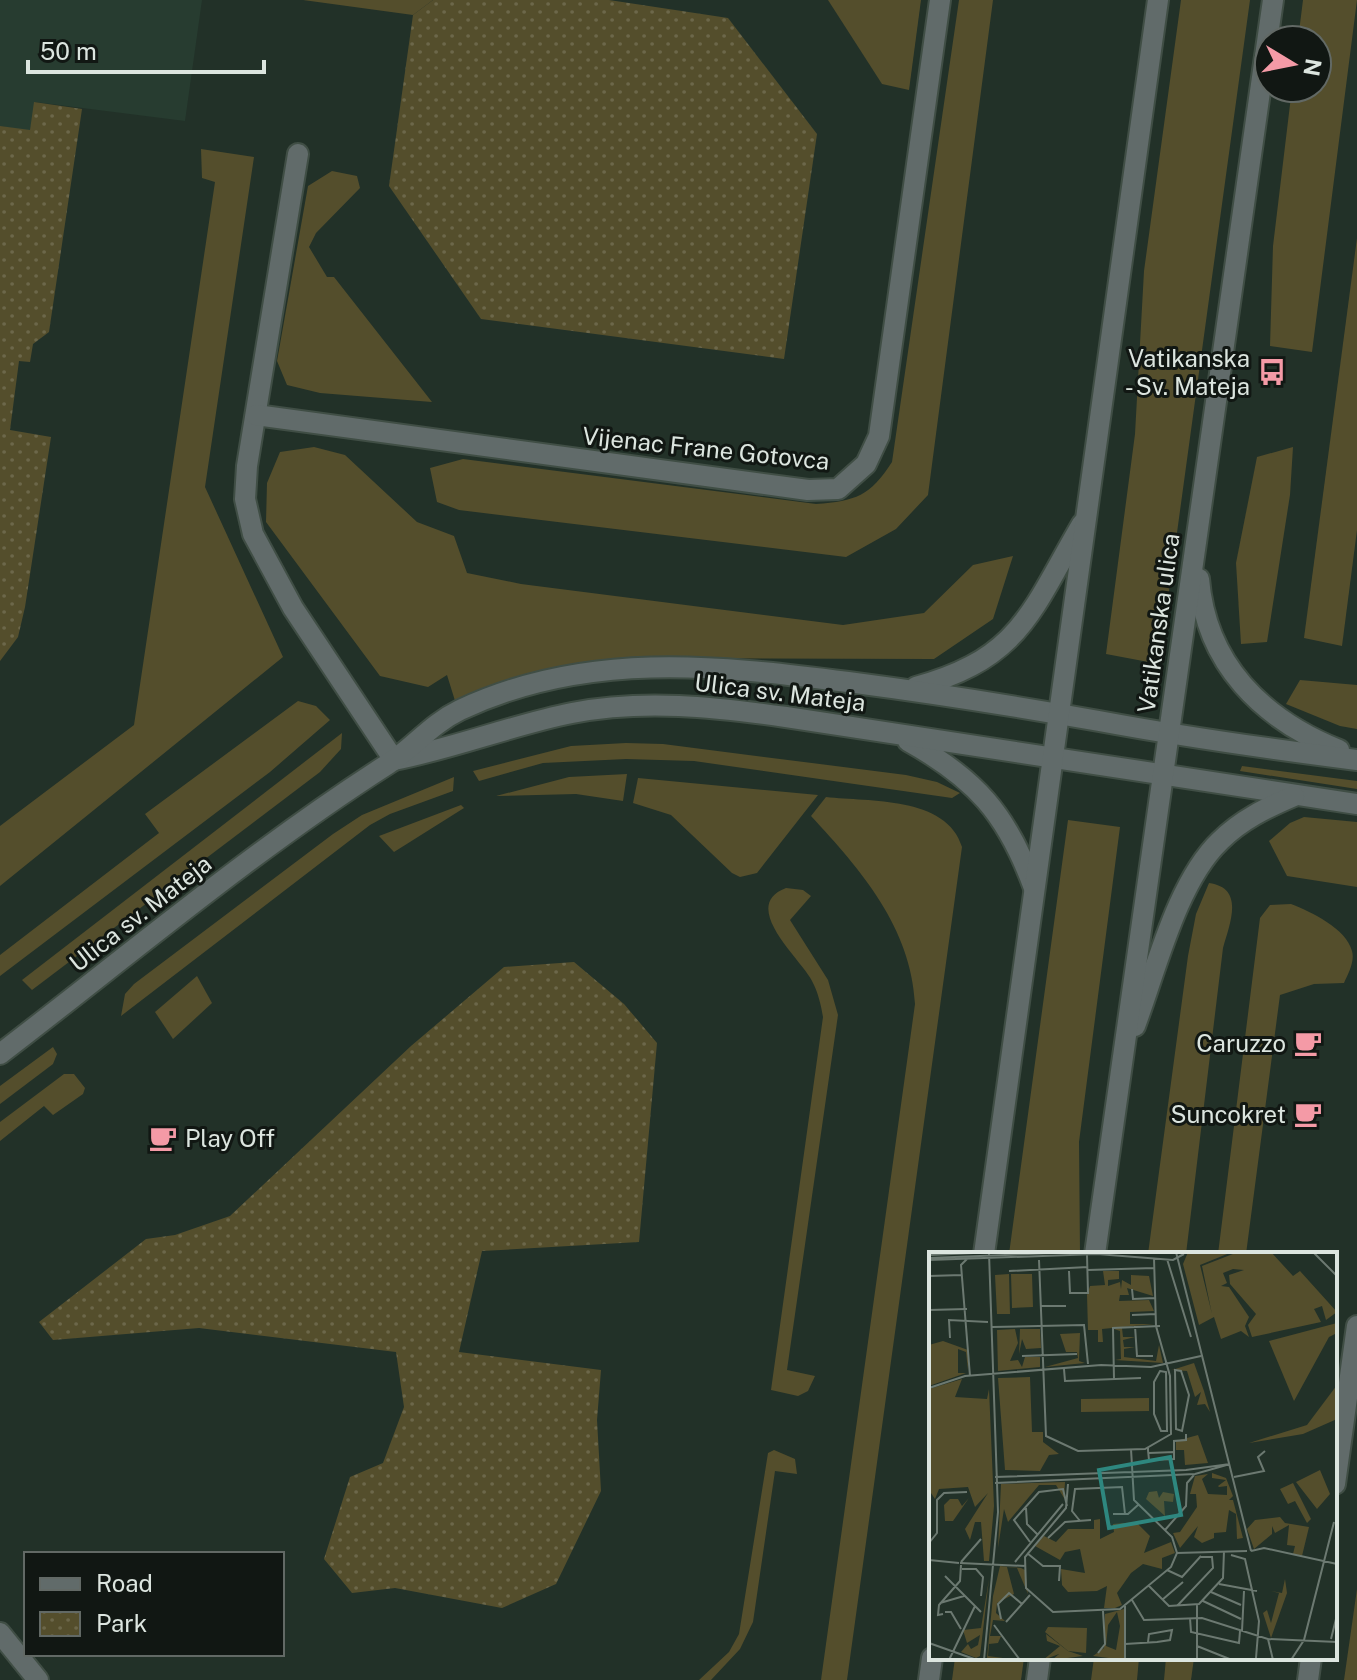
<svg xmlns="http://www.w3.org/2000/svg" width="1357" height="1680" font-family="'Public Sans',sans-serif">
<style>
.built{fill:#273c30}
.green{fill:#544e2c}
.park{fill:url(#park-dots)}
.lines{fill:none;stroke-linecap:round;stroke-linejoin:round}
.minor-casing{stroke:#404e45;stroke-width:24}
.minor{stroke:#616b6a;stroke-width:20}
.labels{text-anchor:middle;dominant-baseline:central;stroke-width:6;stroke-linejoin:round;paint-order:stroke}
.poi-label{font-size:24px;fill:#dce5df;stroke:#111713;text-anchor:end}
.street-label{font-size:24px;fill:#dce5df;stroke:#111713}
.inset-road{fill:none;stroke:#6c7971;stroke-width:2}
.view{fill:#2e877f;fill-opacity:0.15;stroke:#2e877f;stroke-width:4}
.inset-edge{fill:none;stroke:#dce5df;stroke-width:4}
</style>
<defs>
<pattern id="park-dots" width="8" height="8" patternUnits="userSpaceOnUse" patternTransform="scale(2)"><rect width="8" height="8" fill="#544e2c"/><path d="M2 2h.1M6 6h.1" fill="none" stroke="#6c674a" stroke-width="1.8" stroke-linecap="round"/></pattern>
</defs>
<rect width="100%" height="100%" fill="#223128"/>
<!-- built -->
<polygon class="built" points="0,0 202,0 185,121 35,102 30,131 0,126"/>
<!-- green -->
<g class="green">
<polygon points="303,0 433,0 413,15"/>
<polygon points="828,0 921,0 909,90 882,84"/>
<path d="M959,0h34l-65,495 -32,34 -50,28 -387,-47 -22,-8 -7,-34 33,-9 353,45c40,-3 54,-8 76,-42z"/>
<polygon points="1181,0 1250,0 1159,664 1106,654 1135,434 1144,271"/>
<polygon points="1303,0 1357,0 1312,352 1270,346 1273,246 1292,88 1317,88 1317,40 1298,40"/>
<polygon points="201,149 254,157 205,487 283,657 0,886 0,826 134,725 215,182 202,178"/>
<polygon points="332,171 357,176 360,188 316,233 309,247 327,277 334,277 432,402 320,393 287,385 277,361 308,186"/>
<polygon points="1357,238 1357,530 1342,646 1304,638"/>
<polygon points="314,447 345,455 417,522 454,536 467,573 521,584 843,625 924,613 973,565 1013,556 993,619 934,659 649,658 572,664 456,704 447,675 428,687 380,676 266,522 267,483 280,452"/>
<polygon points="1293,447 1290,495 1267,642 1241,644 1236,563 1257,457"/>
<polygon points="1300,680 1357,685 1357,729 1340,726 1286,704"/>
<polygon points="298,701 316,706 330,720 270,772 0,976 0,955 159,833 145,814"/>
<polygon points="342,733 341,749 320,772 32,990 22,980"/>
<polygon points="626,743 663,744 906,775 937,782 960,793 952,798 694,761 626,759 543,763 479,781 473,771 571,746"/>
<polygon points="1242,766 1357,781 1357,789 1240,771"/>
<polygon points="627,774 623,801 576,794 496,796 569,777"/>
<polygon points="454,777 453,791 390,814 370,825 121,1016 125,994 134,984 333,834 362,815"/>
<polygon points="638,778 818,795 757,873 740,877 732,873 671,815 633,803"/>
<path d="M826,797c43,5 121,-1 136,50l-115,833h-26l94,-676c-4,-77 -54,-134 -104,-188z"/>
<polygon points="461,805 464,808 394,852 379,836"/>
<polygon points="1304,817 1357,822 1357,887 1287,876 1269,841 1290,823"/>
<polygon points="1068,820 1120,827 1079,1142 1080,1254 1009,1254"/>
<path d="M1209,883c36,5 21,40 14,65l-37,306h-38l40,-298 8,-42z"/>
<path d="M786,888l17,2 8,6 -21,24 38,60 10,35 -51,355 28,6 -7,15 -10,5 -27,-6 52,-373c-2,-12 -5,-25 -11,-36 -10,-21 -74,-75 -26,-93z"/>
<path d="M1291,904c20,8 55,24 61,47 3,11 -4,23 -8,32l-30,1 -34,11 -34,259h-28l42,-336 10,-13z"/>
<polygon points="197,976 212,1003 173,1039 155,1012"/>
<polygon points="53,1047 57,1054 53,1064 0,1104 0,1086"/>
<polygon points="64,1074 74,1074 85,1088 83,1094 53,1115 44,1106 0,1141 0,1122"/>
<polygon points="774,1450 795,1459 797,1474 775,1471 753,1622 740,1649 711,1680 699,1680 729,1652 739,1634 768,1453"/>
<polygon points="1357,1589 1357,1680 1344,1680"/>
<polygon points="955,1658 1024,1658 1021,1680 952,1680"/>
<polygon points="1094,1658 1139,1658 1137,1680 1091,1680"/>
<polygon points="1166,1658 1194,1658 1191,1680 1164,1680"/>
</g>
<!-- park -->
<g class="park">
<polygon points="433,0 609,0 728,18 817,134 784,359 481,319 389,186 413,15"/>
<polygon points="34,102 82,109 49,332 33,344 30,362 19,361 10,430 51,437 25,607 18,637 0,661 0,126 30,130"/>
<polygon points="574,962 624,1004 657,1043 639,1242 482,1251 459,1352 601,1370 597,1420 601,1491 556,1584 502,1608 395,1588 352,1593 324,1559 350,1477 383,1463 404,1407 396,1352 199,1328 53,1340 39,1322 146,1239 175,1235 230,1216 411,1046 504,967"/>
</g>
<g class="lines">
<!-- minor casing -->
<g class="minor-casing">
<g id="minor">
<polyline points="298,154 247,466 245,499 253,534 293,608 394,760"/>
<polyline points="256,415 808,490 838,489 866,464 879,436 940,0"/>
<path d="M1199,579c7,85 63,140 140,171"/>
<path d="M916,687c105,-29 115,-76 166,-163"/>
<path d="M908,741c68,38 99,73 126,147"/>
<path d="M394,760c61,-12 118,-35 178,-47 71,-14 143,-6 214,4l571,87"/>
<path d="M1135,1026c21,-56 42,-144 85,-185 21,-21 46,-33 74,-45"/>
<path d="M0,1054c128,-98 252,-203 388,-290 26,-17 43,-40 72,-54 125,-59 255,-45 388,-28 84,11 167,24 251,39 86,16 171,28 258,39"/>
<polyline points="984,1254 1158,0"/>
<polyline points="1095,1254 1273,0"/>
<polyline points="1335,1484 1357,1326"/>
<polyline points="0,1633 38,1680"/>
<polyline points="929,1680 932,1658"/>
<polyline points="1037,1680 1040,1658"/>
<polyline points="1308,1680 1311,1658"/>
</g>
</g>
<!-- minor -->
<use href="#minor" class="minor"/>
</g>
<!-- icons -->
<defs>
<g id="bus-bare" transform="scale(2.16)"><path d="M-5-6H5V4H4V6H2V4H-2V6H-4V4H-5ZM-3.5-4V0h7V-4ZM-3.5 1.2v1.5H-2V1.2ZM2 1.2v1.5H3.5V1.2Z" fill="#f49aa6" stroke="#111713" stroke-width="2.5" paint-order="stroke"/></g>
<g id="cafe-bare" transform="scale(2.16)"><path d="M-5.5-4.5H6V0H3Q3 3.5 0 3.5H-2.5Q-5.5 3.5-5.5 0ZM3-3.2v2h1.7v-2ZM-6 4.5H4V6H-6Z" fill="#f49aa6" stroke="#111713" stroke-width="2.5" paint-order="stroke"/></g>
</defs>
<g fill-rule="evenodd">
<use href="#bus-bare" x="1272" y="372"/>
<use href="#cafe-bare" x="1308" y="1043"/>
<use href="#cafe-bare" x="1308" y="1114"/>
<use href="#cafe-bare" x="163" y="1138"/>
</g>
<g class="labels">
<!-- poi labels -->
<g class="poi-label">
<text x="1250" y="358">Vatikanska<tspan x="1250" dy="28">- Sv. Mateja</tspan></text>
<text x="1286" y="1043">Caruzzo</text>
<text x="1286" y="1114">Suncokret</text>
<text x="185" y="1138" text-anchor="start">Play Off</text>
</g>
<!-- street labels -->
<g class="street-label">
<text transform="translate(706 448) rotate(6)">Vijenac Frane Gotovca</text>
<text transform="translate(1158 623) rotate(-82)">Vatikanska ulica</text>
<text transform="translate(780 692) rotate(7)">Ulica sv. Mateja</text>
<text transform="translate(140 913) rotate(-38)">Ulica sv. Mateja</text>
</g>
</g>
<!-- overview -->
<g transform="translate(929 1252)">
<rect width="408" height="408" fill="#223128"/>
<path d="M259,0h44l-32,13 12,49 -10,-48 36,-14h33l22,24 7,-5 37,41 -11,8 -4,-14 -8,3 7,13 -69,15 -4,-12 8,-11 -26,-30 -1,-9 15,-5 -11,-1 -10,4 4,10 -6,3 8,1 20,30 -4,9 4,11 -8,-6 -20,8 -7,-22 -15,8 -16,-61zM174,19h16v8l-11,1v6l12,-4 1,7 1,-9 9,5v-10l18,1 4,20 -26,-8 2,7h-9l-1,6 30,-1 5,11 -24,1v12h24l-52,5 1,13h-5v-12h-10l-1,-35 3,-9 15,-1zM82,22h21l1,33 -21,1zM408,71v10l-8,4 -35,64 -25,-60zM193,76l1,9h12l-12,3 1,7h11l-11,2v8l32,4 3,-16 4,18 -48,-3 6,-1 -1,-28 -6,-2zM86,77l3,14 -8,18 8,-1 4,7 3,-10h15v10l-42,4 -1,-41zM91,77h20l1,19 -15,1 -4,-10 -3,15zM151,81l-1,28 6,2 -40,4 33,-9 -1,-6h-11l-6,-18zM14,89l25,9v20l-2,-18 -8,-3v24h8l-37,13v-41zM33,127l-7,18 32,2 2,-10 5,117 -5,55h-5l-3,-39h-6l-5,18 -5,-11 23,-36 -13,14 -7,-20 -29,2 -4,10 -6,-9v-101zM408,133v34l-34,15 -54,9 58,-18zM269,183l10,28 -23,2 -1,-15h-8v-9zM391,218l10,24 -13,15 -21,-27zM283,221l14,5 7,18 -4,4h4l10,38 -6,1 -1,-25 -7,-4 -3,22 -12,1v5l-12,5 -8,-6 4,-11 -18,22 -7,-15 7,-1 17,-25 -1,-13h-6l5,-18 13,-2 -6,5 6,15 19,1v-9l-8,1 -1,-1 8,-6 -14,-2zM136,230l-1,16 -8,-13h-17l-31,37 -4,-13 -6,39 3,-64zM364,231l18,36 -4,4 -12,-22 -7,3 -8,-15zM351,265l5,6 24,4 -7,29 -9,-2 2,-8 -8,-1 2,-20 -14,8 -3,-7v8l-18,15 -7,-20 8,-9zM71,314l21,2 4,2 3,24 -11,-26 -10,-1 7,27 -17,9 -1,10 9,8 -12,-1 -3,16h11l-3,7 -9,1 -1,12 30,4 -31,-2 6,-62zM60,327l-9,77 -4,2 -15,-6 7,-8 3,5 7,-4 2,-10 -13,8 -4,-13 18,-2zM356,327l2,14 -16,45 -8,-25 4,-3 4,13 8,-30 -8,-2 11,2zM195,357v51l-31,-4 11,-8 1,-34zM188,360l3,14 -4,24 -10,-4 2,-21zM117,382l22,17 15,5 -31,4 7,-6 -16,6 17,-14 -13,-5z" fill="#544e2c" fill-rule="evenodd"/>
<path d="M80,22l1,40h-13l-2,-39zM265,111l10,28 6,21 -5,-8 -8,1 4,-13 -6,5 -8,-26 -15,-1zM101,125l2,55h11v10l16,12 -10,1 -9,16 -35,-1 -7,-92zM220,146v13l-68,1v-13zM228,239l2,7 4,-6 11,2 -1,8 -9,-1 1,15 -19,-17 3,-7zM40,246l-16,23h-8l-1,-16 6,-6h8l4,7zM171,267v20l14,-7 -1,-8 23,-2 14,14 -6,17 27,-11 4,11 -13,5v11l-19,-5 -12,9 -14,20 5,12 -7,3h-11l3,-22 -10,5 -29,1 -6,-7 -1,-16 24,4 -5,-24 -15,3 -5,8 -25,-14 9,-10 12,6 12,-13h26v-9zM119,375l39,1 -1,25 -18,-2 -23,-19z" fill="#544e2c"/>
<path class="inset-road" d="M247,0l75,299M384,0l24,24M0,3l67,-3M0,6l149,-6M38,7l-6,6 9,111M238,7l24,78M0,8l168,-6 76,6 11,-6M110,8l7,176 32,15 67,-2 26,-15 -1,-58 -14,-50 -2,-68M159,18l66,-2M80,19l79,-4M140,19l1,22h18l-1,-38M0,24l33,-1M203,37l1,10 22,-1M112,54h25M0,58l38,-1M203,63l24,-1M206,74l2,30h16M63,75l92,-2 4,39M21,86l-1,-18 39,2M93,104l55,-2M135,117l1,12 76,-3M246,118l6,1 8,24 -7,36 -6,-2zM231,119l6,1 1,59h-6l-7,-17v-32zM185,127l-1,-51 47,-2M0,136l36,-12 136,-11 50,2 50,-11M219,196v2l1,10 25,-1v-7l-25,1M245,200v-11l12,-1v-6M66,225l191,-7 44,-6M305,225l30,-6 -6,-14 7,-6M66,231l200,-9 35,-10M139,232l-2,24 -41,49 1,31 27,24 67,-3 51,-42 6,-14 -5,-16 -38,-37 -3,-51M97,256l1,16 10,10M184,262h15l10,-9M151,269l-8,-10 3,-22 47,-2 3,27M236,278l21,-24 1,-23 7,-8M119,286l17,-16 26,-2M101,290l-16,-22 25,-28 24,-3 4,17M0,291l8,-10v-33l7,-7 23,-1M322,299l13,-3 73,16M98,301l16,13h17l-1,15M248,301l70,-2M302,303l14,4 14,62 -3,37M0,308l30,3M32,310l20,-23M86,310l48,-58M31,311l66,3M33,317h14l7,8 -2,19M238,318l15,7 19,-21M16,324l36,36M290,332l38,7M220,334l20,20 30,-2 24,-26 1,-27M282,340l30,13M203,348l12,20 58,-2 66,21 5,21M233,348l21,-18M274,349l38,18M11,351l24,-7M248,354l36,-38 -1,-11h-11M16,360h6l10,17M14,362l-5,1 1,-10 21,-24 1,-16M261,366l1,14 48,11 1,-12M72,367l-3,-15 11,-11 13,11M77,370l24,-27M65,373l26,35M313,379l2,-40M339,387l69,3M402,387l6,-24M0,391l48,17M196,392l32,-2 13,-2 2,-10 -23,4 -1,8M268,394l35,14M169,401l7,-9 -2,-33M20,408l26,-54M55,408l14,-148 -9,-259M196,408v-54M268,408v-55M362,408l13,-20 30,-118"/>
<path class="view" d="M241,205l11,58 -72,13 -10,-58z"/>
<rect width="408" height="408" class="inset-edge"/>
</g>
<!-- legend -->
<rect x="24" y="1552" width="260" height="104" fill="#111713" stroke="#626965" stroke-width="2"/>
<rect x="40" y="1578" width="40" height="12" fill="#616b6a" stroke="#626965" stroke-width="2"/>
<text x="96" y="1592" font-size="24" fill="#dce5df">Road</text>
<rect x="40" y="1612" width="40" height="24" fill="url(#park-dots)" stroke="#626965" stroke-width="2"/>
<text x="96" y="1632" font-size="24" fill="#dce5df">Park</text>
<!-- north arrow -->
<g transform="translate(1293 64) rotate(100)"><circle r="38" fill="#111713" stroke="#626965" stroke-width="2"/>
<path d="M0-6L14 30L0 20L-14 30Z" fill="#f49aa6"/>
<text y="-12" font-size="22" font-weight="bold" text-anchor="middle" fill="#dce5df">N</text>
</g>
<!-- scale -->
<path d="M28 60v12h236v-12" fill="none" stroke="#dce5df" stroke-width="4"/>
<text x="40" y="60" font-size="24" fill="#dce5df" stroke="#111713" stroke-width="6" paint-order="stroke">50 m</text>
</svg>
